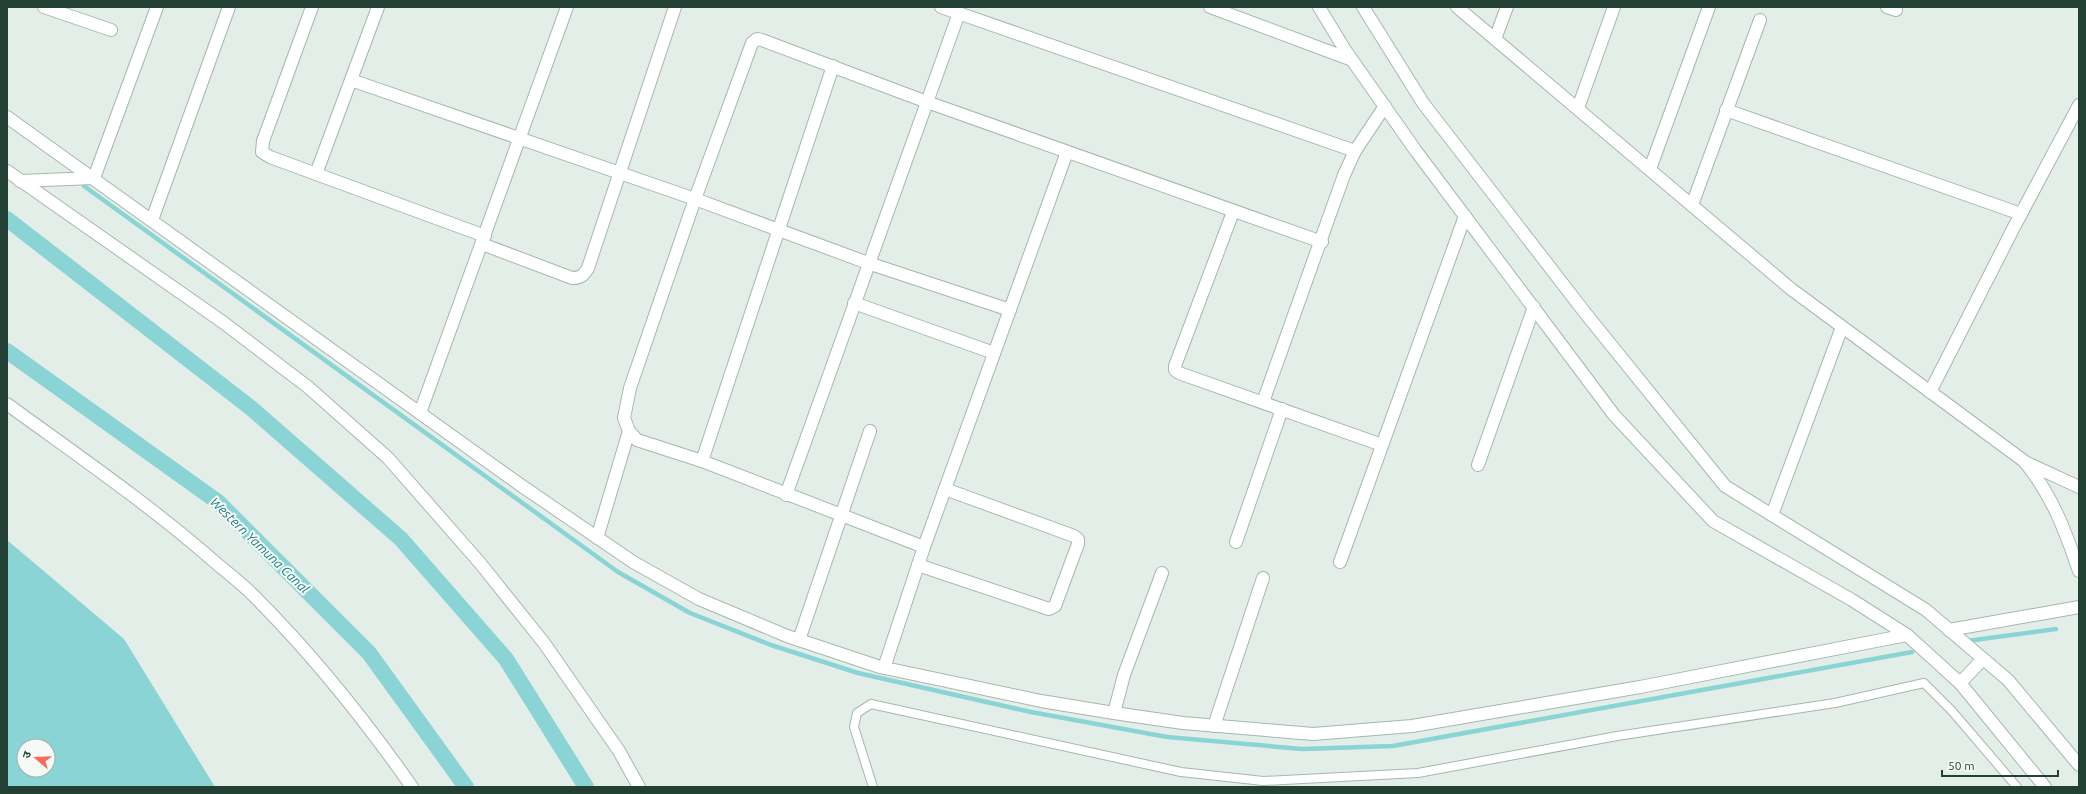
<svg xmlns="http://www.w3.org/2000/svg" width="2086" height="794" font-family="Ubuntu,'Noto Sans Devanagari',sans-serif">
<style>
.water{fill:#8ad4d5;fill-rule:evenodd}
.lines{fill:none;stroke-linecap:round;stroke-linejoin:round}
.stream{stroke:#8ad4d5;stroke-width:4.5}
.canal{stroke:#8ad4d5;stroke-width:16}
.lane-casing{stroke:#a6b7ae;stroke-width:10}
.street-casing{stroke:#a6b7ae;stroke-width:14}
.secondary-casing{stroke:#a2baae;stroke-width:14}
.lane{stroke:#fff;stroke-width:8}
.street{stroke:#fff;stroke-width:12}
.secondary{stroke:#fff;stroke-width:12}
.labels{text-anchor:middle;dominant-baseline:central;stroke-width:4;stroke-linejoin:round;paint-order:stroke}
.water-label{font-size:13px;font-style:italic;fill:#197d80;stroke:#f5faf7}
</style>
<rect width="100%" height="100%" fill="#e4eee8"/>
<!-- water -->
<path class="water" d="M7,540l117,99 91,148h-208zM24,746h24v24h-24z"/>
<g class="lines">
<!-- stream -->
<g class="stream">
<polyline points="84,186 618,572 690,613 771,645 858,673 1031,712 1167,737 1302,749 1393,746 1912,652"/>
<polyline points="1967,641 2056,629"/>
</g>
<!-- canal -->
<g class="canal">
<polyline points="7,219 251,408 401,539 506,659 586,787"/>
<polyline points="7,351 218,502 369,653 466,787"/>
</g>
<!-- lane casing -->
<g class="lane-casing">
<polyline id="lane" points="873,787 854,727 857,713 871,704 1181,772 1263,781 1418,773 1617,736 1835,703 1924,683 1952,711 2017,787"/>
</g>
<!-- street casing -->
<g class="street-casing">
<g id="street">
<polyline points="44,7 111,30"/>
<polyline points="312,7 263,141 262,152 270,157 485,236"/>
<polyline points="941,7 1355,151"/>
<polyline points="1210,7 1352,60"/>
<path d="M1457,7l334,282 233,172c28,34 41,69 55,110"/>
<polyline points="1887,7 1896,10"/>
<polyline points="1495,39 1507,7"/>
<polyline points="351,80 695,199 868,263 1010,310"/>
<polyline points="1578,108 1614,7"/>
<polyline points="1726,110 2021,214"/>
<polyline points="7,117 519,484 633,562 699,599 787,636 880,667 1041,701 1114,713 1183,723 1313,734 1412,726 1640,687 1907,635"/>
<polyline points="1650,169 1709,7"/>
<polyline points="7,171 224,323 308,387 388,458 480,563 544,643 619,751 639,787"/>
<polyline points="316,174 378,7"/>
<polyline points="20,181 94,178 157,7"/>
<polyline points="1692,205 1760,20"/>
<polyline points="1233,212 1175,366 1175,370 1179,373 1382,445"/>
<polyline points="152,220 229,7"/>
<path d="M482,244l90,34c9,0 12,-3 16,-10l87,-261"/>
<polyline points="854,303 994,353"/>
<polyline points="1930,392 2013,229 2079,105"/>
<polyline points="1263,402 1344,175 1355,151 1385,106"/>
<path d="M7,404c70,51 143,101 209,159 13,11 26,21 38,33 58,58 111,124 158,191"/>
<polyline points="420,413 567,7"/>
<polyline points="702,461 833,66"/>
<polyline points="2027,463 2079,487"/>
<polyline points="1478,465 1534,307"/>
<polyline points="786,495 959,13"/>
<polyline points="1772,515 1842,327"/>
<polyline points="597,538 629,431"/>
<polyline points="1236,542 1282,409"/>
<polyline points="924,547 702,461 637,440 629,431 624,418 630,388 695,199 752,43 757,39 762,40 927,102 1322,242"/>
<polyline points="1340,562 1465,216"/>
<polyline points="918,565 1049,609 1055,606 1078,544 1078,539 1074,536 945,489"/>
<polyline points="1949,630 2079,607"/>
<polyline points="799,640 870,431"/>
<polyline points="884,668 924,547 1067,152"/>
<polyline points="1114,713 1124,675 1162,573"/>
<polyline points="1214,726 1263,578"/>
</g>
</g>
<!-- secondary casing -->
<g class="secondary-casing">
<g id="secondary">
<polyline points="1319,7 1345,50 1416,151 1614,415 1713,521 1852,600 1907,635 1960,683 2045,787"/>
<polyline points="1363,7 1423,103 1586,314 1725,486 1926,610 2008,680 2079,765"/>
<polyline points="1960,683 1983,659"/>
</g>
</g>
<!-- lane -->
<use href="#lane" class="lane"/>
<!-- street -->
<use href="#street" class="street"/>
<!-- secondary -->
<use href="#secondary" class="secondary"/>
</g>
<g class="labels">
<!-- water labels -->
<g class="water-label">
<text transform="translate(260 545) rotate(44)">Western Yamuna Canal</text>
</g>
</g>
<!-- border -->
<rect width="2086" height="794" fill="none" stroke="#224134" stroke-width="16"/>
<!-- north arrow -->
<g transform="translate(36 758) rotate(289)"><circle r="19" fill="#f5faf7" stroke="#a1b0a9"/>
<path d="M0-3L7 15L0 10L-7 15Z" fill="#f76a58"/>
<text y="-6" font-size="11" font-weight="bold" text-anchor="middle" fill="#224134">उ</text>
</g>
<!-- scale -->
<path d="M1942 770v6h116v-6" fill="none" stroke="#224134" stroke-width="2"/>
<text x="1948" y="770" font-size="12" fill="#224134" stroke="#f5faf7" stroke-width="3" paint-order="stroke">50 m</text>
</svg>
